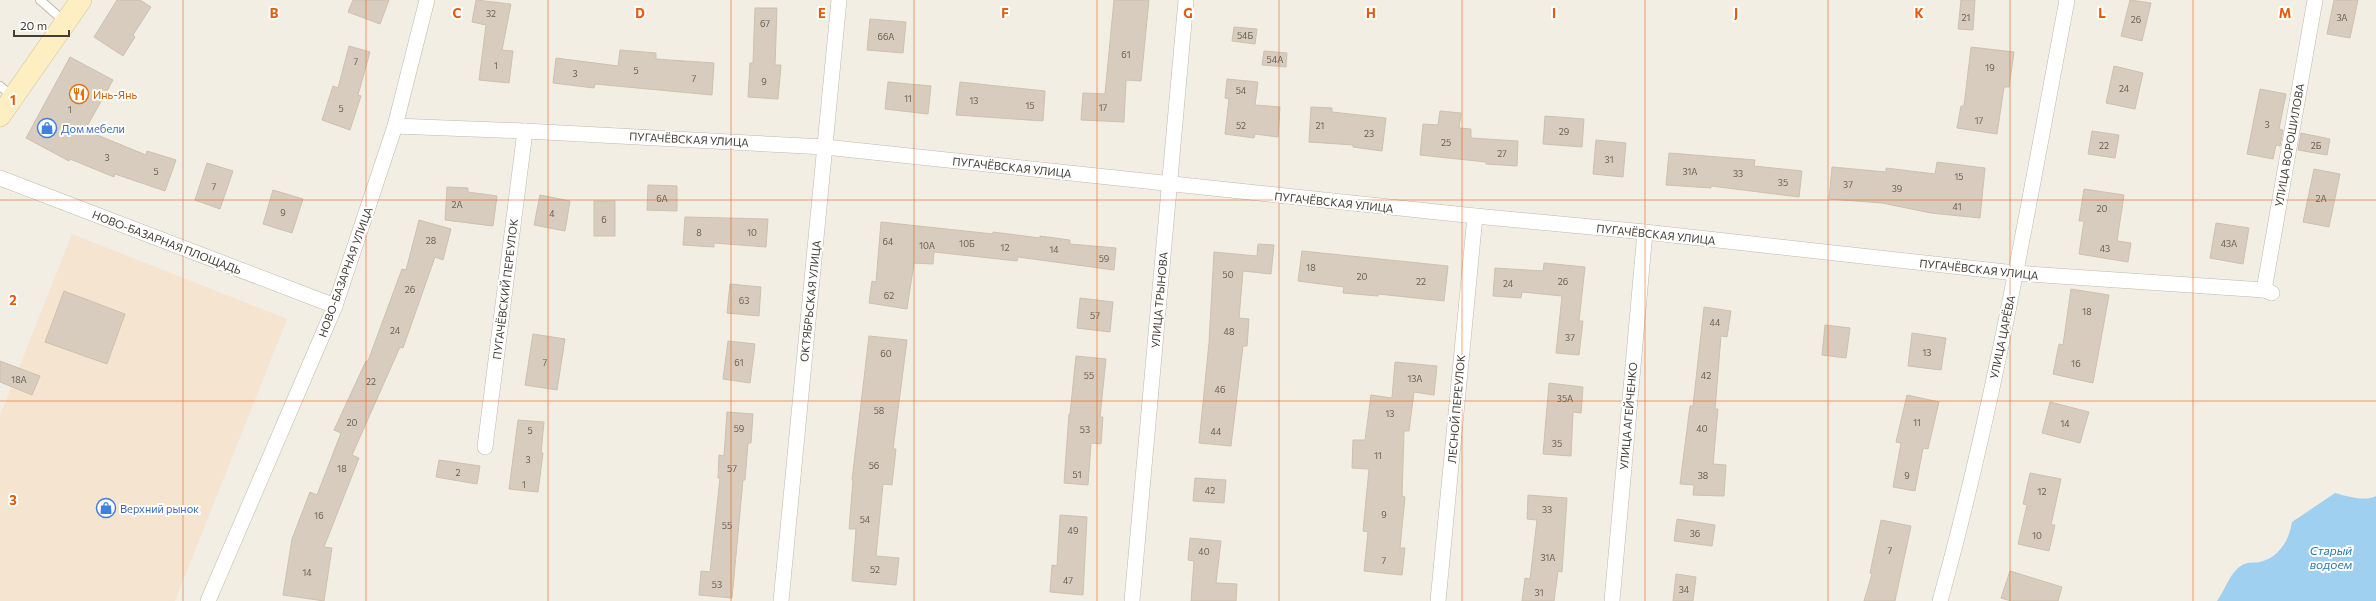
<svg xmlns="http://www.w3.org/2000/svg" width="2376" height="601" font-family="Commissioner,sans-serif">
<style>
.commercial{fill:#f5e4cf}
.water{fill:#a0d0f0}
.building{fill:#d7ccbd;stroke:#cec1ad}
.lines{fill:none;stroke-linecap:round;stroke-linejoin:round}
.lane-casing{stroke:#c1b8aa;stroke-width:10}
.street-casing{stroke:#c1b8aa;stroke-width:16}
.secondary-casing{stroke:#d5c396;stroke-width:22}
.lane{stroke:#fff;stroke-width:8}
.street{stroke:#fff;stroke-width:15}
.secondary{stroke:#feefc2;stroke-width:21}
.grid{fill:none;stroke:#e8590c;stroke-width:1;stroke-opacity:0.55}
.labels{text-anchor:middle;dominant-baseline:central;stroke-width:4;stroke-linejoin:round;paint-order:stroke}
.number-label{font-size:9px;fill:#696256}
.food-label{font-size:11px;fill:#c56008;stroke:#fff;text-anchor:start}
.shop-label{font-size:11px;fill:#366cbe;stroke:#fff;text-anchor:start}
.street-label{font-size:11px;fill:#443e34;stroke:#fff}
.water-label{font-size:12px;font-style:italic;fill:#2e7aaf;stroke:#fff}
.grid-label{font-size:13px;text-anchor:middle;font-weight:bold;fill:#e8590c;stroke:#fff;stroke-width:4;stroke-linejoin:round;paint-order:stroke}
</style>
<rect width="100%" height="100%" fill="#f2eee4"/>
<!-- commercial -->
<polygon class="commercial" points="72,234 287,319 175,601 0,601 0,416"/>
<!-- water -->
<path class="water" d="M2335,493c11,3 30,9 41,3v105h-159c9,-12 13,-30 27,-37 5,-2 11,-1 16,-2 20,-5 29,-22 32,-40z"/>
<!-- building -->
<g class="building">
<polygon points="117,0 140,0 151,7 133,35 135,37 123,56 94,37"/>
<polygon points="353,0 389,0 380,24 348,12"/>
<polygon points="476,0 511,4 502,50 513,51 509,83 479,80 486,25 472,22"/>
<polygon points="1114,0 1149,0 1141,81 1126,80 1124,122 1081,120 1083,93 1105,94"/>
<polygon points="1961,0 1975,0 1973,30 1958,29"/>
<polygon points="2130,0 2151,3 2142,41 2121,36"/>
<polygon points="2334,0 2358,0 2350,38 2327,34"/>
<polygon points="755,8 777,8 775,65 781,65 778,99 748,97 750,63 753,63"/>
<polygon points="870,19 906,22 903,53 867,50"/>
<polygon points="1234,27 1257,29 1255,44 1232,41"/>
<polygon points="349,46 370,52 358,95 361,96 350,130 322,120 333,86 338,88"/>
<polygon points="1971,47 2014,52 2009,87 2004,87 1997,134 1957,128 1961,106 1964,106"/>
<polygon points="620,50 656,53 656,59 714,63 712,95 595,84 594,88 553,83 556,58 618,66"/>
<polygon points="1264,51 1287,53 1286,67 1262,65"/>
<polygon points="70,57 113,80 85,130 146,155 147,151 176,160 165,191 115,174 114,177 70,159 69,161 26,138"/>
<polygon points="2114,66 2143,73 2135,109 2106,103"/>
<polygon points="1227,79 1258,82 1255,105 1280,107 1278,137 1255,134 1254,138 1225,134 1229,99 1225,98"/>
<polygon points="888,82 931,86 928,114 885,109"/>
<polygon points="960,82 1045,91 1043,121 956,115"/>
<polygon points="2260,89 2286,94 2279,129 2283,130 2280,146 2276,145 2273,159 2247,154"/>
<polygon points="1311,107 1332,108 1332,112 1386,118 1382,151 1353,147 1353,145 1309,142"/>
<polygon points="1440,111 1461,113 1459,128 1471,129 1471,138 1518,141 1517,166 1486,164 1486,162 1420,155 1423,124 1438,125"/>
<polygon points="1545,116 1584,119 1582,147 1543,144"/>
<polygon points="2092,131 2119,135 2115,158 2088,154"/>
<polygon points="2301,133 2330,139 2327,155 2298,150"/>
<polygon points="1596,140 1626,143 1623,177 1593,174"/>
<polygon points="1669,153 1755,160 1754,166 1802,171 1799,197 1711,186 1711,188 1666,185"/>
<polygon points="1937,162 1985,168 1980,218 1931,213 1882,203 1829,199 1832,167 1886,172 1886,168 1935,174"/>
<polygon points="207,163 233,171 220,209 195,200"/>
<polygon points="2314,169 2340,174 2329,227 2303,222"/>
<polygon points="648,185 677,186 677,211 647,210"/>
<polygon points="447,187 468,188 468,192 497,196 493,226 445,220"/>
<polygon points="2084,189 2124,195 2117,241 2131,243 2128,262 2079,254 2084,221 2079,221"/>
<polygon points="273,190 303,199 292,233 263,224"/>
<polygon points="540,195 570,201 565,231 534,225"/>
<rect x="594" y="201" width="21" height="35"/>
<polygon points="685,217 768,219 766,247 714,243 714,247 683,245"/>
<polygon points="419,220 451,229 443,260 435,257 403,348 400,347 352,455 359,458 324,547 332,548 324,601 283,595 292,539 310,492 317,495 341,433 334,430 366,361 368,361 402,269 406,270"/>
<polygon points="881,222 993,234 993,232 1040,238 1040,236 1070,240 1070,244 1116,248 1114,270 1018,257 1017,261 934,252 933,264 914,263 907,309 869,303 872,281 876,282"/>
<polygon points="2216,223 2249,228 2243,264 2210,258"/>
<polygon points="1258,244 1274,245 1271,274 1243,271 1239,318 1249,319 1247,346 1243,346 1231,446 1199,443 1209,343 1214,252 1257,256"/>
<polygon points="1302,251 1448,266 1444,301 1378,294 1378,296 1343,293 1344,287 1298,281"/>
<polygon points="1544,263 1585,267 1579,321 1583,321 1579,355 1556,353 1562,296 1522,292 1521,298 1493,296 1495,268 1543,271"/>
<polygon points="730,284 761,287 759,316 727,313"/>
<polygon points="2071,289 2109,295 2093,383 2053,374 2059,344 2063,345"/>
<polygon points="64,291 125,314 107,364 45,342"/>
<polygon points="1080,298 1113,302 1110,332 1077,328"/>
<polygon points="1704,307 1731,311 1727,337 1721,336 1715,409 1718,409 1713,464 1726,465 1724,496 1693,495 1694,485 1680,484 1690,406 1693,406"/>
<polygon points="1825,325 1850,328 1846,358 1822,355"/>
<polygon points="1912,333 1946,338 1941,370 1908,366"/>
<polygon points="533,334 565,339 557,390 525,385"/>
<polygon points="869,336 907,340 893,449 896,449 892,485 883,484 876,556 899,558 896,585 852,581 856,529 849,529 853,481 852,480"/>
<polygon points="728,341 755,344 750,383 723,379"/>
<polygon points="1076,356 1106,359 1100,417 1103,417 1101,444 1091,443 1088,485 1064,483 1069,414 1070,414"/>
<polygon points="0,361 40,376 32,395 0,382"/>
<polygon points="1395,362 1437,366 1434,395 1414,392 1409,431 1404,431 1402,496 1405,497 1400,548 1405,548 1402,575 1364,571 1368,532 1363,531 1369,469 1352,468 1353,440 1365,440 1371,395 1392,398"/>
<polygon points="1549,383 1583,387 1581,413 1573,412 1571,456 1543,454"/>
<polygon points="1907,395 1939,402 1928,449 1923,448 1915,491 1893,487 1901,443 1896,442"/>
<polygon points="2050,402 2089,412 2080,443 2042,433"/>
<polygon points="727,412 753,414 751,443 748,443 745,480 743,480 732,598 699,595 701,571 710,572 720,478 718,478 719,455 724,456"/>
<polygon points="518,420 544,422 541,453 543,453 538,492 509,489"/>
<polygon points="439,460 480,466 477,484 436,477"/>
<polygon points="2030,473 2061,479 2051,525 2055,525 2049,551 2018,544 2027,505 2023,504"/>
<polygon points="1195,478 1226,480 1224,503 1193,501"/>
<polygon points="1528,495 1567,498 1562,572 1558,571 1554,601 1522,601 1525,578 1530,579 1537,520 1527,519"/>
<polygon points="1060,515 1087,517 1083,595 1050,592 1052,565 1057,566"/>
<polygon points="1677,519 1715,525 1712,546 1674,541"/>
<polygon points="1881,520 1911,526 1895,601 1864,601 1872,574 1870,573"/>
<polygon points="1190,538 1221,541 1216,583 1237,584 1236,601 1191,601 1194,561 1188,560"/>
<polygon points="2010,571 2062,587 2058,601 2011,601 2001,598"/>
<polygon points="1676,574 1696,577 1693,601 1673,601"/>
</g>
<g class="lines">
<!-- lane casing -->
<g class="lane-casing">
<g id="lane">
<polyline points="40,0 65,22"/>
<polyline points="0,86 13,97"/>
</g>
</g>
<!-- street casing -->
<g class="street-casing">
<g id="street">
<polyline points="395,126 525,131 825,147 1475,216 1645,232 2015,273 2264,290 2272,293"/>
<polyline points="0,178 335,306"/>
<polyline points="2264,290 2315,0"/>
<polyline points="485,447 525,131"/>
<polyline points="208,601 335,306 395,126 427,0"/>
<polyline points="781,601 839,0"/>
<polyline points="1132,601 1186,0"/>
<polyline points="1438,601 1475,216"/>
<polyline points="1612,601 1645,232"/>
<path d="M1940,601c55,-197 89,-400 127,-601"/>
</g>
</g>
<!-- secondary casing -->
<g class="secondary-casing">
<polyline id="secondary" points="0,116 81,0"/>
</g>
<!-- lane -->
<use href="#lane" class="lane"/>
<!-- street -->
<use href="#street" class="street"/>
<!-- secondary -->
<use href="#secondary" class="secondary"/>
</g>
<!-- grid -->
<path class="grid" d="M183,0v601M366,0v601M548,0v601M731,0v601M914,0v601M1097,0v601M1279,0v601M1462,0v601M1645,0v601M1828,0v601M2010,0v601M2193,0v601M0,200h2376M0,401h2376"/>
<!-- icons -->
<defs>
<g id="restaurant-ring" transform="scale(1)"><circle r="9.5" fill="#fff" stroke="#e8710a" stroke-width="1.5"/><path d="M-5-6h1v4h1v-4h1v4h1v-4h1v5L-1.5 .5V6h-2V.5L-5-1ZM5-6V6H3V1.5H1.5Q1.5-4 5-6Z" fill="#e8710a"/></g>
<g id="shop-ring" transform="scale(1)"><circle r="9.5" fill="#fff" stroke="#3f7fe0" stroke-width="1.5"/><path d="M-5-2.5h2.3a2.7 3.5 0 0 1 5.4 0H5L5.5 6h-11ZM-1.5-2.5h3a1.5 2.3 0 0 0-3 0Z" fill="#3f7fe0"/></g>
</defs>
<g fill-rule="evenodd">
<use href="#restaurant-ring" x="79" y="94"/>
<use href="#shop-ring" x="47" y="128"/>
<use href="#shop-ring" x="106" y="508"/>
</g>
<g class="labels">
<!-- number labels -->
<g class="number-label">
<text x="491" y="13">32</text>
<text x="1966" y="17">21</text>
<text x="2342" y="17">3А</text>
<text x="2136" y="19">26</text>
<text x="765" y="23">67</text>
<text x="1245" y="35">54Б</text>
<text x="886" y="36">66А</text>
<text x="1126" y="54">61</text>
<text x="1275" y="59">54А</text>
<text x="356" y="61">7</text>
<text x="496" y="65">1</text>
<text x="1990" y="67">19</text>
<text x="636" y="70">5</text>
<text x="575" y="73">3</text>
<text x="694" y="78">7</text>
<text x="764" y="81">9</text>
<text x="2124" y="88">24</text>
<text x="1241" y="90">54</text>
<text x="908" y="98">11</text>
<text x="974" y="100">13</text>
<text x="1030" y="105">15</text>
<text x="1103" y="107">17</text>
<text x="341" y="108">5</text>
<text x="70" y="109">1</text>
<text x="1979" y="120">17</text>
<text x="2267" y="124">3</text>
<text x="1241" y="125">52</text>
<text x="1320" y="125">21</text>
<text x="1564" y="131">29</text>
<text x="1369" y="133">23</text>
<text x="1446" y="142">25</text>
<text x="2104" y="145">22</text>
<text x="2316" y="145">2Б</text>
<text x="1502" y="153">27</text>
<text x="107" y="157">3</text>
<text x="1609" y="159">31</text>
<text x="156" y="171">5</text>
<text x="1690" y="171">31А</text>
<text x="1738" y="173">33</text>
<text x="1959" y="176">15</text>
<text x="1783" y="182">35</text>
<text x="1848" y="184">37</text>
<text x="214" y="186">7</text>
<text x="1897" y="188">39</text>
<text x="662" y="198">6А</text>
<text x="2321" y="198">2А</text>
<text x="457" y="204">2А</text>
<text x="1957" y="206">41</text>
<text x="2102" y="208">20</text>
<text x="283" y="212">9</text>
<text x="552" y="213">4</text>
<text x="604" y="219">6</text>
<text x="699" y="232">8</text>
<text x="752" y="232">10</text>
<text x="431" y="240">28</text>
<text x="888" y="241">64</text>
<text x="967" y="243">10Б</text>
<text x="2229" y="243">43А</text>
<text x="927" y="245">10А</text>
<text x="1005" y="247">12</text>
<text x="2105" y="248">43</text>
<text x="1054" y="249">14</text>
<text x="1104" y="258">59</text>
<text x="1311" y="267">18</text>
<text x="1228" y="274">50</text>
<text x="1362" y="276">20</text>
<text x="1421" y="281">22</text>
<text x="1563" y="281">26</text>
<text x="1508" y="283">24</text>
<text x="410" y="289">26</text>
<text x="889" y="295">62</text>
<text x="744" y="300">63</text>
<text x="2087" y="311">18</text>
<text x="1095" y="315">57</text>
<text x="1715" y="322">44</text>
<text x="395" y="330">24</text>
<text x="1229" y="331">48</text>
<text x="1570" y="337">37</text>
<text x="1927" y="352">13</text>
<text x="886" y="353">60</text>
<text x="545" y="362">7</text>
<text x="739" y="362">61</text>
<text x="2076" y="363">16</text>
<text x="1089" y="375">55</text>
<text x="1706" y="375">42</text>
<text x="1415" y="378">13А</text>
<text x="19" y="379">18А</text>
<text x="371" y="381">22</text>
<text x="1220" y="389">46</text>
<text x="1565" y="398">35А</text>
<text x="879" y="410">58</text>
<text x="1390" y="413">13</text>
<text x="352" y="422">20</text>
<text x="1917" y="422">11</text>
<text x="2065" y="423">14</text>
<text x="739" y="428">59</text>
<text x="1702" y="428">40</text>
<text x="1085" y="429">53</text>
<text x="530" y="430">5</text>
<text x="1216" y="431">44</text>
<text x="1557" y="443">35</text>
<text x="1378" y="455">11</text>
<text x="528" y="459">3</text>
<text x="874" y="465">56</text>
<text x="342" y="468">18</text>
<text x="732" y="468">57</text>
<text x="458" y="472">2</text>
<text x="1077" y="474">51</text>
<text x="1703" y="475">38</text>
<text x="1907" y="475">9</text>
<text x="524" y="484">1</text>
<text x="1210" y="490">42</text>
<text x="2042" y="491">12</text>
<text x="1547" y="509">33</text>
<text x="1384" y="514">9</text>
<text x="319" y="515">16</text>
<text x="865" y="519">54</text>
<text x="727" y="525">55</text>
<text x="1073" y="530">49</text>
<text x="1695" y="533">36</text>
<text x="2037" y="535">10</text>
<text x="1890" y="550">7</text>
<text x="1204" y="551">40</text>
<text x="1548" y="557">31А</text>
<text x="1384" y="560">7</text>
<text x="875" y="569">52</text>
<text x="307" y="572">14</text>
<text x="1068" y="580">47</text>
<text x="717" y="584">53</text>
<text x="1684" y="589">34</text>
<text x="1539" y="592">31</text>
</g>
<!-- food labels -->
<g class="food-label">
<text x="93" y="94">Инь-Янь</text>
</g>
<!-- shop labels -->
<g class="shop-label">
<text x="61" y="128">Дом мебели</text>
<text x="120" y="508">Верхний рынок</text>
</g>
<!-- street labels -->
<g class="street-label">
<text transform="translate(689 139) rotate(3)">ПУГАЧЁВСКАЯ УЛИЦА</text>
<text transform="translate(2289 145) rotate(-80)">УЛИЦА ВОРОШИЛОВА</text>
<text transform="translate(1012 167) rotate(6)">ПУГАЧЁВСКАЯ УЛИЦА</text>
<text transform="translate(1334 202) rotate(6)">ПУГАЧЁВСКАЯ УЛИЦА</text>
<text transform="translate(1656 234) rotate(6)">ПУГАЧЁВСКАЯ УЛИЦА</text>
<text transform="translate(167 242) rotate(21)">НОВО-БАЗАРНАЯ ПЛОЩАДЬ</text>
<text transform="translate(1979 269) rotate(6)">ПУГАЧЁВСКАЯ УЛИЦА</text>
<text transform="translate(345 272) rotate(-70)">НОВО-БАЗАРНАЯ УЛИЦА</text>
<text transform="translate(505 289) rotate(-83)">ПУГАЧЁВСКИЙ ПЕРЕУЛОК</text>
<text transform="translate(1159 300) rotate(-85)">УЛИЦА ТРЫНОВА</text>
<text transform="translate(810 301) rotate(-84)">ОКТЯБРЬСКАЯ УЛИЦА</text>
<text transform="translate(2002 337) rotate(-78)">УЛИЦА ЦАРЁВА</text>
<text transform="translate(1456 409) rotate(-85)">ЛЕСНОЙ ПЕРЕУЛОК</text>
<text transform="translate(1628 416) rotate(-85)">УЛИЦА АГЕЙЧЕНКО</text>
</g>
<!-- water labels -->
<g class="water-label">
<text x="2331" y="550">Старый<tspan x="2331" dy="14">водоем</tspan></text>
</g>
</g>
<g class="grid-label">
<text x="274" y="18">B</text>
<text x="457" y="18">C</text>
<text x="640" y="18">D</text>
<text x="822" y="18">E</text>
<text x="1005" y="18">F</text>
<text x="1188" y="18">G</text>
<text x="1371" y="18">H</text>
<text x="1554" y="18">I</text>
<text x="1736" y="18">J</text>
<text x="1919" y="18">K</text>
<text x="2102" y="18">L</text>
<text x="2285" y="18">M</text>
<text x="13" y="105">1</text>
<text x="13" y="305">2</text>
<text x="13" y="505">3</text>
</g>
<!-- scale -->
<path d="M14 30v6h55v-6" fill="none" stroke="#443e34" stroke-width="2"/>
<text x="20" y="30" font-size="12" fill="#443e34" stroke="#ffffff" stroke-width="3" paint-order="stroke">20 m</text>
</svg>
